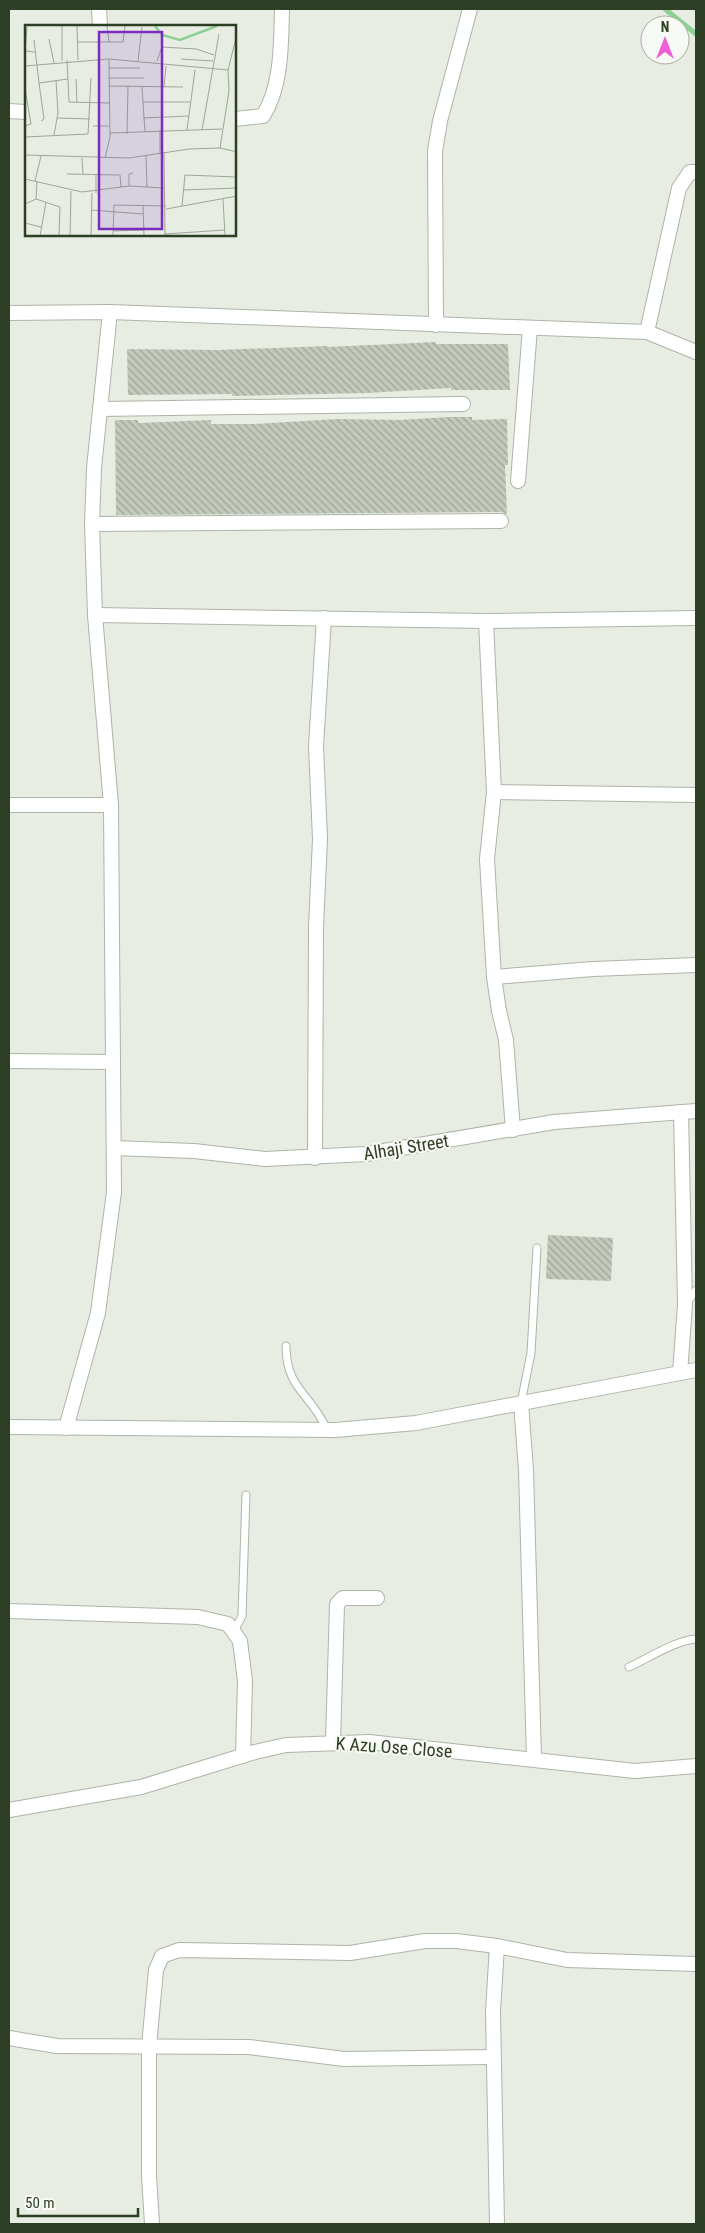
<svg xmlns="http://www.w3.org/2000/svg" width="705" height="2233" font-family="'Roboto Condensed',sans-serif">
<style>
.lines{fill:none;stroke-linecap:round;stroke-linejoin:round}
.stream{stroke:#8cd093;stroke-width:5}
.building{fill:url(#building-back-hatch)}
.lane-casing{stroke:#acb5a6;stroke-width:9}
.street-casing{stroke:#acb5a6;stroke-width:16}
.lane{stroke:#fff;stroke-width:7}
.street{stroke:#fff;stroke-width:14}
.labels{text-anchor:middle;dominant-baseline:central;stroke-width:4;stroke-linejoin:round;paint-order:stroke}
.street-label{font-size:18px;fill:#2c3e23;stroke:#f7f9f4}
.inset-river{fill:none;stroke:#8cd093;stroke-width:2.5}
.inset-road{fill:none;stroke:#9da796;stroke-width:1}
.view{fill:#7b2cbf;fill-opacity:0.15;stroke:#7b2cbf;stroke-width:2.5}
.inset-edge{fill:none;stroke:#2c3e23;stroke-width:2.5}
</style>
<defs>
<pattern id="building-back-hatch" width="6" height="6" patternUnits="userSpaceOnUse" patternTransform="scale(1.25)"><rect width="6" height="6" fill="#c2cabb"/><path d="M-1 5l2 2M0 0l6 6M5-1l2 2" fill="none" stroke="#9ea598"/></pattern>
</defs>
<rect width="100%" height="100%" fill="#e8ede3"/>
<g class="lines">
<!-- stream -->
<polyline class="stream" points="665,9 696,34"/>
</g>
<!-- building -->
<g class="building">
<polygon points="436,342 436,344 508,344 510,390 451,390 451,388 367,393 232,396 232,394 128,395 127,349 218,350 328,346 328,347"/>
<polygon points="449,417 472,417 472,420 507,419 508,465 505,465 507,514 501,512 116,515 115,420 138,420 138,423 211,420 211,424 252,424 338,419 400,420"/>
<polygon points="548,1235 613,1238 611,1281 546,1279"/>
</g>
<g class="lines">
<!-- lane casing -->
<g class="lane-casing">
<g id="lane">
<polyline points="687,1303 696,1290"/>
<path d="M286,1346c0,44 26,48 41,84"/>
<polyline points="521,1403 531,1353 537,1248"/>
<polyline points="234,1631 242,1616 246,1495"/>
<path d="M629,1667c20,-9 45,-26 67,-28"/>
</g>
</g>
<!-- street casing -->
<g class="street-casing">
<g id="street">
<polyline points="99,9 100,26"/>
<polyline points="9,111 26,112"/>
<path d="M235,119l28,-3c19,-30 18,-72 19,-107"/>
<polyline points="9,313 110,312 647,332 696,352"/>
<polyline points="436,325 435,151 440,121 470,9"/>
<polyline points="647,332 679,188 690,172 696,172"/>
<polyline points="100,409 463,404"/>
<polyline points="518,481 530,328"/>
<polyline points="92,524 501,521"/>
<polyline points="95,615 486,621 696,618"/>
<polyline points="486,621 494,792 487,859 494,977 499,1011 506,1040 513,1130"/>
<polyline points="494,792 696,795"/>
<polyline points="9,805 111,805"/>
<polyline points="494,977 593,969 696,965"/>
<polyline points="9,1061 113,1062"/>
<polyline points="114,1148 194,1151 265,1159 366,1154 554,1122 696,1111"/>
<polyline points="315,1158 316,927 320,839 316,746 324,618"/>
<polyline points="680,1373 685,1305 681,1112"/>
<polyline points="521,1403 526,1470 534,1759"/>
<polyline points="9,1427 335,1430 416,1423 696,1370"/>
<polyline points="66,1428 98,1313 114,1192 111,805 95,615 92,524 94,468 110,312"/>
<polyline points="9,1611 198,1617 228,1624 240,1641 245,1681 243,1756"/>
<polyline points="333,1742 337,1604 343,1598 377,1598"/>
<polyline points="9,1810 141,1787 255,1752 286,1745 369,1742 635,1771 696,1766"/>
<polyline points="497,1946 493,2011 497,2224"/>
<polyline points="9,2038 57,2046 249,2047 344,2059 493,2057"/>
<polyline points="152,2224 149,2176 149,2046 156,1970 162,1956 179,1950 350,1953 425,1941 456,1941 497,1946 567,1960 696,1964"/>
</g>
</g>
<!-- lane -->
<use href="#lane" class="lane"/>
<!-- street -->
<use href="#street" class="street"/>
</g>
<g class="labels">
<!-- street labels -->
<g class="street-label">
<text transform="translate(406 1147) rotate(-9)">Alhaji Street</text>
<text transform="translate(394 1747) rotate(4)">K Azu Ose Close</text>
</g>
</g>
<!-- overview -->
<g transform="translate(25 25)">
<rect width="211" height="211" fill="#e8ede3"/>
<path class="inset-river" d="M130,1l7,9 18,5 37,-14"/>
<path class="inset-road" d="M37,1v35M52,1l1,34M82,1l2,16M2,2l-2,24 10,1M24,14l5,24M9,15l5,43M53,17h45l2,-16M156,34l32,2M42,35l2,42 40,1M113,36l4,-34M132,36l5,-14 34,2 18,6M0,41l84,-7 119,11M83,43h32M83,53h36M51,54l1,24M83,61l75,1M117,62l3,45M139,62l2,-21M0,64l6,35 -6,2M118,77h47M32,93l33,1M118,93l46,-2M16,96l3,-2 -5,-36 29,-4M68,101h16M162,105l8,-60M177,105l17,-96M85,108l112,-4M102,109l1,-47M29,110l4,-22 -2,-33M0,112l63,-3 3,-56M195,123l9,-57 -1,-21 9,-36M139,127l1,84M135,128v-23M0,130l104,3 60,-9 31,-1 17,4M121,131l1,31M57,133l1,16M80,133l5,-21 -1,-77M42,149l53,1 1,12M0,154l57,13 47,-6 35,2M10,156l6,-25M104,161v-12l4,-1M158,165l54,-2M71,168v-19M11,174l1,-18M198,174l2,37M0,179l11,-5 24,8 -1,29M118,180l1,31M157,181l3,-31 52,2M141,184l71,-13M66,185l52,4M0,198l16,4M88,206l30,-1M140,209l60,-4M15,211l6,-34M45,211l1,-45M66,211l1,-43M88,211l1,-31 52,1"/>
<path class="view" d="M74,7h63v197h-63z"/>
<rect width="211" height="211" class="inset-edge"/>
</g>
<!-- border -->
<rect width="705" height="2233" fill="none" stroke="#2c3e23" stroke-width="20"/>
<!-- north arrow -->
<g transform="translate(665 40)"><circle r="24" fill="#f7f9f4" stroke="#a6aea0"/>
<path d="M0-4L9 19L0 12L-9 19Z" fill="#ef5fd5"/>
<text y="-8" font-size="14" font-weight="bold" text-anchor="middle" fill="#2c3e23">N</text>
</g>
<!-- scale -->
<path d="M18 2208v8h120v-8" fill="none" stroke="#2c3e23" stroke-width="2.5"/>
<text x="25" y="2208" font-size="15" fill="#2c3e23" stroke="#f7f9f4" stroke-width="4" paint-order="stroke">50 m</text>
</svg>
